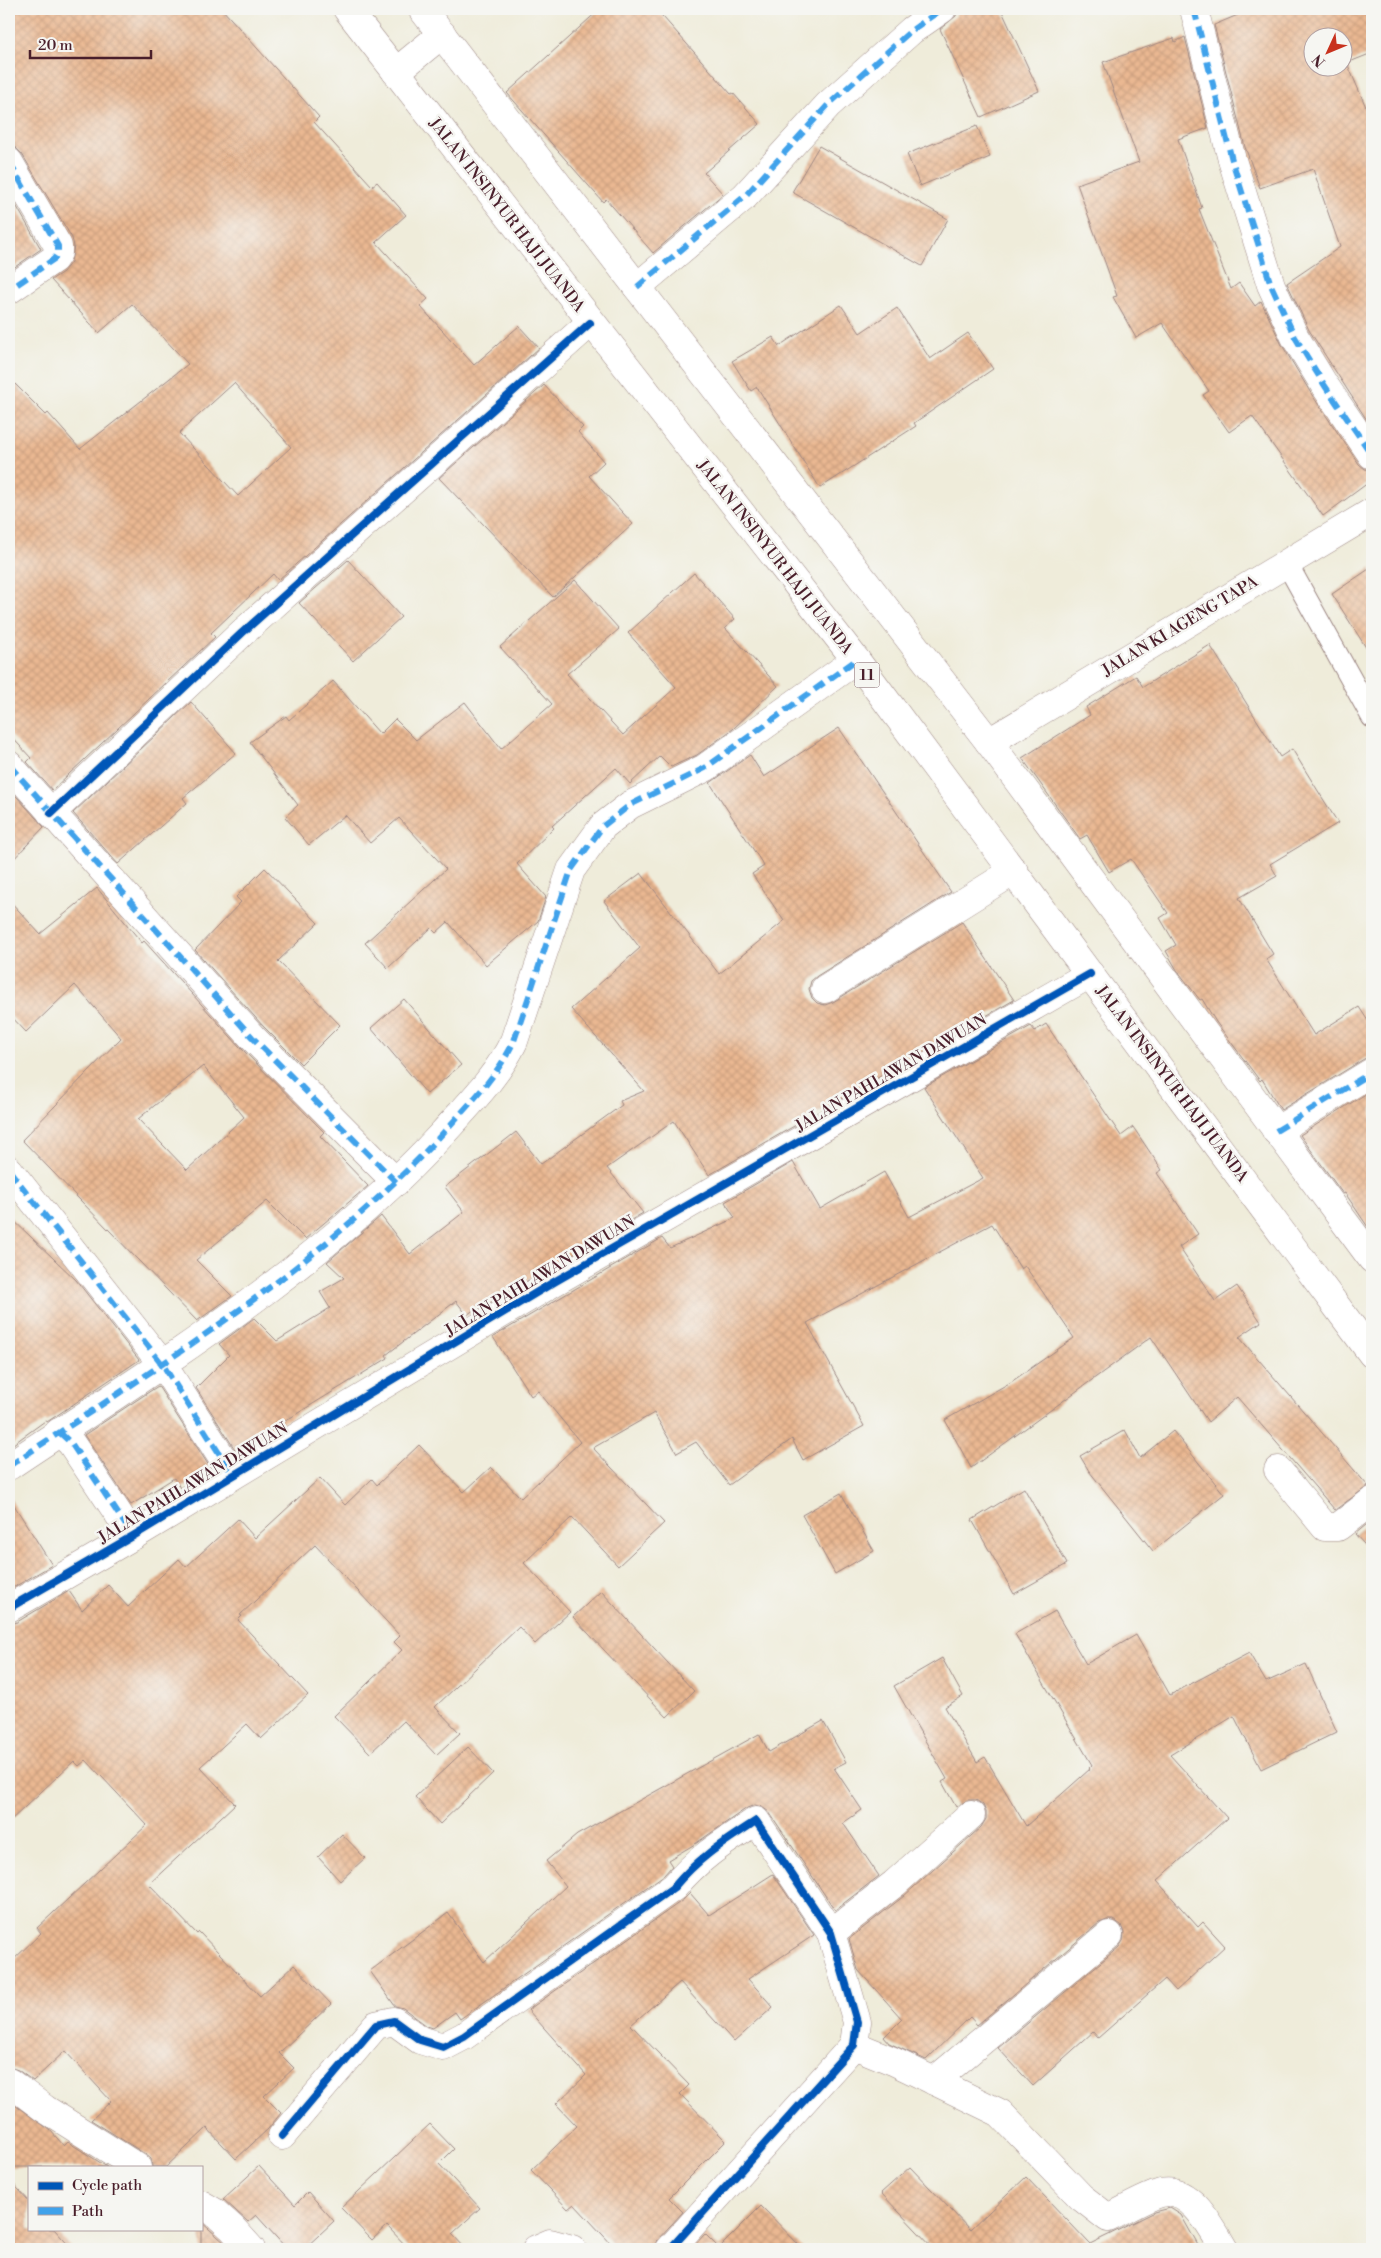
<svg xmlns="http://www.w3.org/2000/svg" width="1381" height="2258" font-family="'Libre Bodoni',serif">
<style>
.building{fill:url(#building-cross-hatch);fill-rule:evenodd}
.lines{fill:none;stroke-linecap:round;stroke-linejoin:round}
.lane-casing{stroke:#9c8682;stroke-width:23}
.street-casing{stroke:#9c8682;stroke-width:29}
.secondary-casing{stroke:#9c8682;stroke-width:29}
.highway-casing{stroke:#9c8682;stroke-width:29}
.lane{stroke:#fff;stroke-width:21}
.street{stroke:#fff;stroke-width:28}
.secondary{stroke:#fff;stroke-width:28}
.highway{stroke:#fff;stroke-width:28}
.quiet{stroke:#40a2eb;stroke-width:6;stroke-dasharray:12 6;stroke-linecap:butt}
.cycleway-casing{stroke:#f6f6f2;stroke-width:11}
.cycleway{stroke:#0057b8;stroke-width:8}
.labels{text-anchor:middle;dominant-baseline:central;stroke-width:5;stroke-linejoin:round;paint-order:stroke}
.shield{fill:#f6f6f2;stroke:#7e6067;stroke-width:1}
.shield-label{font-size:15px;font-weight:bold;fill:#4a1f2b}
.street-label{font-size:16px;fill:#4a1f2b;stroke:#f6f6f2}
</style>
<defs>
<pattern id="building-cross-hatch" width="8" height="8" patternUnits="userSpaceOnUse" patternTransform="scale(1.25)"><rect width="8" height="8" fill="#eab892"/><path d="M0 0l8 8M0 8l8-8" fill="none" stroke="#ca9e7e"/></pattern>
</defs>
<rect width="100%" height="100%" fill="#f6f6f2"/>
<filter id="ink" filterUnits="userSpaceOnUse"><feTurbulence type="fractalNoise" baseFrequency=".02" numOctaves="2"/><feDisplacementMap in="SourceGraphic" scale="10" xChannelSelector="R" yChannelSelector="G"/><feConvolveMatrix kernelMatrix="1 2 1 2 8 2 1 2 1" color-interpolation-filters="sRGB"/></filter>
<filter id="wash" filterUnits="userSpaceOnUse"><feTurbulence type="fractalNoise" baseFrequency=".0096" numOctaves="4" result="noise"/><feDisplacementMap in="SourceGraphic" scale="20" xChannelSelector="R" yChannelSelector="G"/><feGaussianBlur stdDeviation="1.12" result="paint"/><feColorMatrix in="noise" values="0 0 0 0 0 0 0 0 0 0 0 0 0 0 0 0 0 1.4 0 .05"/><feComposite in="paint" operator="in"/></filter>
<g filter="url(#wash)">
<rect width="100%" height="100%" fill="#efecda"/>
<g id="blocks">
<!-- building -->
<g class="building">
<path d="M9,9h213l97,108 -5,5 58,64 5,-4 29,33 -30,27 52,57 -8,7 54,59 45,-39 20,22 -261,232 -5,-6 -62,59 4,4 -163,153 -25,-28 4,-4 -22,-24v-356l37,37 2,-2 32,36 108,-85 -56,-60 -33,29 -48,-53 12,-8 8,-10 3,-16 -2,-8 -50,-84 -6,-6 -7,-2zM234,383l57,64 -53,49 -59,-63z"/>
<polygon points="600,9 656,9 731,94 733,93 760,124 704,173 723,194 653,253 606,199 603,202 507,93"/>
<polygon points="957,9 1001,9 1039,91 981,117 940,29 956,16"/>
<path d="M1252,9h120v44l-25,10 25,58v307l-63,-98 -22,-47 53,-36 -27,-78 -53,19 -15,-41 -31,-122zM1314,38h30v30h-30z"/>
<polygon points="1185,37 1208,128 1178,139 1202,208 1199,209 1231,289 1239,283 1255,306 1261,301 1282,345 1312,395 1359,464 1365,469 1372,470 1372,480 1323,516 1252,416 1229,432 1203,395 1209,391 1162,323 1136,338 1113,297 1117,296 1077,184 1139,162 1103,62 1174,38 1175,42"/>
<polygon points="977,126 990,157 920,186 907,154"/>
<polygon points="819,146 948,219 922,266 792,192"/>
<polygon points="9,193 41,249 9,271"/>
<polygon points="841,305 860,333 897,308 930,359 968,333 993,369 914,423 916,426 820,488 757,387 751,391 732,361 773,337 779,346"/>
<polygon points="544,385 583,427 578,432 604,462 589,476 633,524 553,597 439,478"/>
<polygon points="348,560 401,617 353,661 299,603"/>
<polygon points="1372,567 1372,657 1332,594"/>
<polygon points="694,573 735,619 725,628 778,686 733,729 697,755 671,767 660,756 630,784 616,768 552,826 554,828 517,864 546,897 538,921 486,965 448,922 436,933 431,928 388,968 365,943 446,869 399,818 370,843 345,815 309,845 285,817 298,805 250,742 286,716 289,720 333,681 380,734 395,719 416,740 465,702 501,749 552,704 500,647 575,580 619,629 567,674 623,735 676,687 628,633"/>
<polygon points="1210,645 1280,757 1292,749 1338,823 1270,864 1277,876 1239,898 1273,954 1266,959 1314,1035 1359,1007 1372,1027 1372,1056 1364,1059 1281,1110 1262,1079 1260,1081 1216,1022 1202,999 1200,1000 1177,970 1166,951 1176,945 1160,918 1168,913 1131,859 1109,872 1087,835 1080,839 1022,758 1090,715 1086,707 1136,676 1143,687"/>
<polygon points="191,702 236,753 183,798 187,803 118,864 73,813"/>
<polygon points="839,728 951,892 817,976 811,981 809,989 812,998 817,1003 825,1005 833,1002 962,922 1014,1000 907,1061 906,1059 876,1079 709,1175 674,1121 607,1168 643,1213 476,1311 475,1309 467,1315 456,1301 386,1355 388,1358 236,1451 196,1388 229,1355 219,1344 254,1318 277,1341 330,1308 320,1292 344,1278 327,1262 381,1216 410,1254 464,1212 445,1187 516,1132 541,1164 622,1105 620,1101 644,1091 571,1009 640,948 604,901 641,873 719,974 784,921 752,874 764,866 710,783 750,755 764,777"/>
<polygon points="9,788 44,827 9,864"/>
<polygon points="265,868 318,923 278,961 340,1025 301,1064 263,1026 195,950 241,902 236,897"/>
<path d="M97,888l45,55 2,-2 96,106 84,85 -4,4 48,50 -63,53 -38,-38 -71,59 36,36 -35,25 -175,-181 99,-102 -46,-53 -49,47 -17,-18v-114l31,34zM203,1066l41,51 -57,53 -49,-51z"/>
<polygon points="404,999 461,1065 427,1094 371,1028"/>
<polygon points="1046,1024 1121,1136 1133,1127 1162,1170 1157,1173 1198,1234 1179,1247 1215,1301 1237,1286 1261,1322 1239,1337 1368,1486 1335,1510 1237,1397 1208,1422 1151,1337 971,1468 945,1420 1011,1382 1074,1338 1025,1266 1021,1269 992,1224 807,1323 864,1426 803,1460 792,1439 729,1485 696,1442 677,1453 654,1413 593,1448 664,1523 618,1566 572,1517 524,1563 570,1612 535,1644 519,1627 435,1707 460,1733 436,1755 404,1721 370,1753 334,1716 402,1650 394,1642 400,1636 315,1545 240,1615 242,1616 238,1620 308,1695 261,1739 247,1724 200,1767 235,1804 149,1884 197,1934 199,1932 260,1996 294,1965 331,2004 279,2053 294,2068 264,2096 281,2113 268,2129 236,2159 207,2128 166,2167 152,2167 151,2159 145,2154 91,2120 111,2101 65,2051 33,2081 18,2070 9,2067 9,1964 41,1933 37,1928 147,1825 86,1760 79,1766 74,1761 9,1822 9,1624 17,1622 69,1591 82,1610 108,1585 128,1607 179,1559 186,1567 238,1519 255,1538 320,1478 345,1505 372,1479 377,1485 419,1445 464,1492 491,1467 521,1498 580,1442 538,1391 531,1396 493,1337 662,1238 670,1248 735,1218 725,1202 793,1162 820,1209 884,1172 909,1217 983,1178 924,1087 1031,1026 1035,1031"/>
<polygon points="1372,1090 1372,1233 1345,1193 1343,1194 1300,1135"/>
<polygon points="9,1216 76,1280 139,1360 47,1422 45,1421 9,1447"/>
<polygon points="158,1386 211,1469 180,1488 174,1478 131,1505 84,1435"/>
<polygon points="1125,1430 1140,1458 1173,1431 1224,1494 1153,1551 1089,1471 1080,1456"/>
<polygon points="1024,1488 1067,1564 1014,1594 972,1520"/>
<polygon points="841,1493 874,1551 835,1574 802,1515"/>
<polygon points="9,1497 52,1565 9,1590"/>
<polygon points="1372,1520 1372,1553 1355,1534"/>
<polygon points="601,1591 694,1691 667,1717 573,1617"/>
<polygon points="1055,1611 1086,1664 1136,1635 1170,1695 1249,1653 1266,1682 1306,1664 1337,1732 1261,1769 1234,1716 1170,1755 1227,1818 1157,1881 1198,1927 1203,1922 1225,1946 1176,1991 1165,1979 1098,2038 1093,2032 1033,2086 998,2048 1119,1947 1123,1941 1124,1933 1121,1925 1114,1920 1107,1920 1099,1923 977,2025 970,2017 926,2060 889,2043 884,2037 902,2019 858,1970 849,1939 904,1896 981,1827 986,1819 986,1812 983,1805 976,1800 967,1800 956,1807 942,1782 947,1779 894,1686 942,1658 963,1696 945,1707 977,1762 985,1757 1026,1826 1090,1769 1089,1768 1092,1765 1015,1634"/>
<polygon points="823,1721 846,1762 834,1768 862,1810 843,1823 879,1876 835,1910 769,1812 762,1807 755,1805 747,1808 695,1844 668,1860 672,1866 664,1875 460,2019 455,2012 433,2028 427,2026 403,2008 395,2006 370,1971 448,1913 484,1962 566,1886 546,1861 577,1835 759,1734 769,1752"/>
<polygon points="468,1747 493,1773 440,1824 415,1797"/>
<polygon points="342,1834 365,1858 340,1881 318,1857"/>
<polygon points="773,1874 814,1935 748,1979 773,2007 734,2042 680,1982 631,2025 689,2085 680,2094 726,2141 669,2198 683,2212 658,2239 655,2249 616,2249 574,2204 568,2209 531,2170 577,2126 556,2104 586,2075 528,2010 683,1900 690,1893 709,1915"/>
<polygon points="9,2101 50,2130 64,2146 68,2142 107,2167 9,2167"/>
<polygon points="430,2124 454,2149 439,2164 480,2208 452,2234 466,2249 409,2249 387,2226 372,2240 341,2208"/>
<polygon points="259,2166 295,2205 308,2192 334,2221 304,2249 287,2249 256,2215 248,2222 223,2199"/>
<polygon points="910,2167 970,2230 1026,2177 1090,2244 1155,2212 1170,2208 1181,2215 1200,2249 934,2249 881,2193"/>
<polygon points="9,2179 29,2201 29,2229 54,2229 72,2249 18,2249 9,2239"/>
<polygon points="761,2206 803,2249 691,2249 705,2234 719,2248"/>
<polygon points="201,2222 225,2243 219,2249 201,2249"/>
</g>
</g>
</g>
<g filter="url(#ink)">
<use href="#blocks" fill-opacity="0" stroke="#9c8682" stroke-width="1"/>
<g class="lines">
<!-- lane casing -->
<g class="lane-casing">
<polyline id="lane" points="1286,562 1372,717"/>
</g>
<!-- street casing -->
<g class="street-casing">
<g id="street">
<polyline points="1194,9 1232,160 1271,285 1295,337 1325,386 1372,455"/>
<polyline points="9,162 58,246 58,253 54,259 9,290"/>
<polyline points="637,287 745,196 828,105 912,30 942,9"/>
<polyline points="9,765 252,1037 396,1182"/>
<polyline points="51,813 242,633 590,323"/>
<polyline points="825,989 1014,871"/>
<polyline points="1276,1131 1372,1072"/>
<polyline points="9,1170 163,1365 233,1475"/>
<polyline points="59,1432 71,1443 133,1536"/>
<path d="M9,1466c151,-101 310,-198 434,-333 26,-29 54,-56 71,-92l57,-171 32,-44 27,-21 75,-37 151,-108"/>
<polyline points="1278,1470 1325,1527 1338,1527 1372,1501"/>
<polyline points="9,1608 133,1536 554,1282 1090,974"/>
<polyline points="831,1933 894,1884 971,1815"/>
<path d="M854,2045l39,16 107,52 81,84 27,21c15,-7 38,-21 53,-25 30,-7 51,36 63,56"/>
<polyline points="934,2081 1109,1935"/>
<polyline points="9,2082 45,2109 137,2167"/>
<path d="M282,2136l94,-111 18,-4 26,19 23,7 21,-11 210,-149c25,-30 50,-45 82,-66l75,112 26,89 -3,23 -184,204"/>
<polyline points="201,2204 213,2211 232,2228 251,2249"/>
<polyline points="536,2249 550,2243 572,2249"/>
</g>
</g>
<!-- secondary casing -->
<g class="secondary-casing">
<polyline id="secondary" points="989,742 1372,512"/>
</g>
<!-- highway casing -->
<g class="highway-casing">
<g id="highway">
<polyline points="347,9 856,660 1372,1354"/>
<polyline points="422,9 989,742 1372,1259"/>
<polyline points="396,72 442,34"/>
</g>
</g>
<!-- lane -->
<use href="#lane" class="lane"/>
<!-- street -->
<use href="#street" class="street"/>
<!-- secondary -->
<use href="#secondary" class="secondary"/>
<!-- highway -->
<use href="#highway" class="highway"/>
<!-- quiet -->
<g class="quiet">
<polyline points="1194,9 1232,160 1271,285 1295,337 1325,386 1372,455"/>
<polyline points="9,162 58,246 58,253 54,259 9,290"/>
<polyline points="637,287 745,196 828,105 912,30 942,9"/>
<polyline points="9,765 252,1037 396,1182"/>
<polyline points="1276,1131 1372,1072"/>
<polyline points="9,1170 163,1365 233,1475"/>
<polyline points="59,1432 71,1443 133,1536"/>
<path d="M9,1466c151,-101 310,-198 434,-333 26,-29 54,-56 71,-92l57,-171 32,-44 27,-21 75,-37 151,-108"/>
</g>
<!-- cycleway casing -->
<g class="cycleway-casing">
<g id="cycleway">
<polyline points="51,813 242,633 590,323"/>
<polyline points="9,1608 133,1536 554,1282 1090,974"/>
<path d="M282,2136l94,-111 18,-4 26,19 23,7 21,-11 210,-149c25,-30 50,-45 82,-66l75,112 26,89 -3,23 -184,204"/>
</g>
</g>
<!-- cycleway -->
<use href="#cycleway" class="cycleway"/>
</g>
</g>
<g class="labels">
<!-- shield labels -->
<rect class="shield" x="854.5" y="662.5" width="25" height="25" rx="4"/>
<g class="shield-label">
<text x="867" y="675">11</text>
</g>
<!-- street labels -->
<g class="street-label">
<text transform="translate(507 215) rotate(52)">JALAN INSINYUR HAJI JUANDA</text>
<text transform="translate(775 557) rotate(52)">JALAN INSINYUR HAJI JUANDA</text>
<text transform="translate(1180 626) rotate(-31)">JALAN KI AGENG TAPA</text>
<text transform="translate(891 1073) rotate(-30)">JALAN PAHLAWAN DAWUAN</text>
<text transform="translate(1172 1084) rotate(53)">JALAN INSINYUR HAJI JUANDA</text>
<text transform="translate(540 1276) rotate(-31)">JALAN PAHLAWAN DAWUAN</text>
<text transform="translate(193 1483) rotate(-31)">JALAN PAHLAWAN DAWUAN</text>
</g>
</g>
<!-- margin -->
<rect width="1381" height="2258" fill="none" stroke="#f6f6f2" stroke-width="30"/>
<!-- legend -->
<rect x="28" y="2166" width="175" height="65" fill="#f6f6f2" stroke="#b1a0a2"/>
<rect x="38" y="2182" width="25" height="8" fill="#0057b8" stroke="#b1a0a2"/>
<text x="72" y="2190" font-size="15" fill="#4a1f2b">Cycle path</text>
<rect x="38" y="2207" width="25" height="8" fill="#40a2eb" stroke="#b1a0a2"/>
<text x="72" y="2216" font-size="15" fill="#4a1f2b">Path</text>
<!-- north arrow -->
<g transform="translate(1328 52) rotate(226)"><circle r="24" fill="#f6f6f2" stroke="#b1a0a2"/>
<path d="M0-4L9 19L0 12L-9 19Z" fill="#c8321e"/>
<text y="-8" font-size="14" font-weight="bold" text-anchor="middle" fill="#4a1f2b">N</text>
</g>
<!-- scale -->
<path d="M30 50v8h121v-8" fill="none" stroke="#4a1f2b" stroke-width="2.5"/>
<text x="38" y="50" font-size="15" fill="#4a1f2b" stroke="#f6f6f2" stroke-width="4" paint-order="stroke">20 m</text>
</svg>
